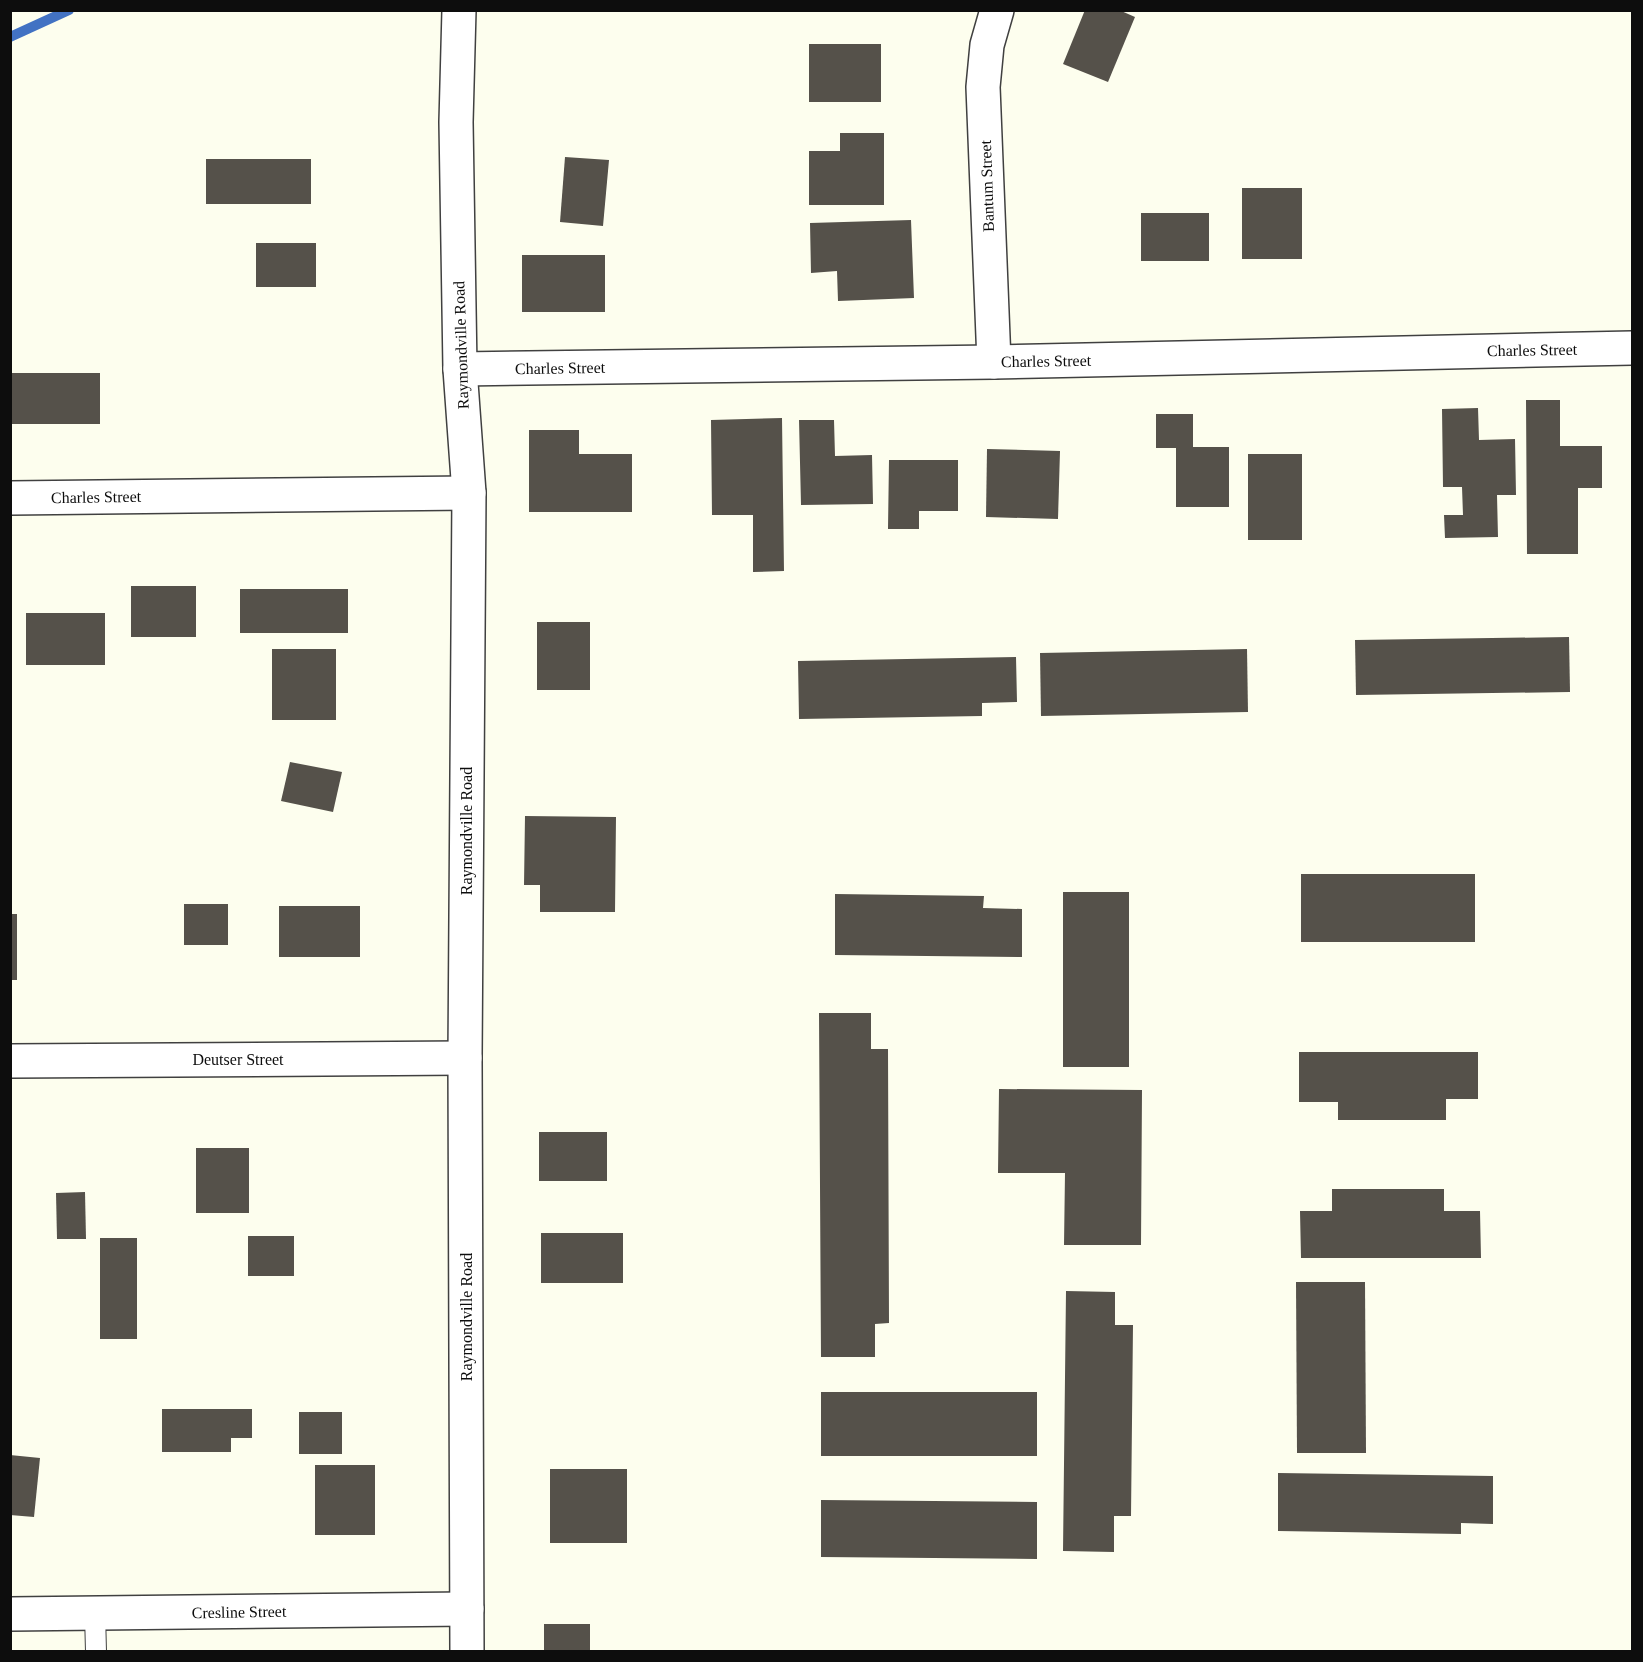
<svg xmlns="http://www.w3.org/2000/svg" width="1643" height="1662" font-family="'Times New Roman',serif">
<style>
.lines{fill:none;stroke-linecap:round;stroke-linejoin:round}
.stream{stroke:#4272c3;stroke-width:10}
.building{fill:#55514a}
.service-casing{stroke:#404040;stroke-width:22}
.minor-casing{stroke:#404040;stroke-width:36}
.service{stroke:#fff;stroke-width:20}
.minor{stroke:#fff;stroke-width:33}
.labels{text-anchor:middle;dominant-baseline:central;stroke-width:6;stroke-linejoin:round;paint-order:stroke}
.street-label{font-size:16px;fill:#0d0d0d;stroke:#fff}
</style>
<rect width="100%" height="100%" fill="#fdfeee"/>
<g class="lines">
<!-- stream -->
<polyline class="stream" points="10,37 69,10"/>
</g>
<!-- building -->
<g class="building">
<polygon points="1085,10 1119,10 1135,17 1108,82 1063,64"/>
<rect x="809" y="44" width="72" height="58"/>
<polygon points="840,133 884,133 884,205 809,205 809,151 840,151"/>
<polygon points="565,157 609,160 603,226 560,222"/>
<rect x="206" y="159" width="105" height="45"/>
<rect x="1242" y="188" width="60" height="71"/>
<rect x="1141" y="213" width="68" height="48"/>
<polygon points="911,220 914,298 838,301 837,271 811,273 810,223"/>
<rect x="256" y="243" width="60" height="44"/>
<rect x="522" y="255" width="83" height="57"/>
<rect x="10" y="373" width="90" height="51"/>
<polygon points="1526,400 1560,400 1560,446 1602,446 1602,488 1578,488 1578,554 1527,554"/>
<polygon points="1478,408 1479,440 1515,439 1516,495 1497,495 1498,537 1445,538 1444,515 1463,515 1462,487 1443,487 1442,409"/>
<polygon points="1156,414 1193,414 1193,447 1229,447 1229,507 1176,507 1176,448 1156,448"/>
<polygon points="782,418 784,571 753,572 753,515 712,515 711,420"/>
<polygon points="799,420 834,420 835,456 872,455 873,504 801,505"/>
<polygon points="529,430 579,430 579,454 632,454 632,512 529,512"/>
<polygon points="987,449 1060,451 1058,519 986,517"/>
<rect x="1248" y="454" width="54" height="86"/>
<polygon points="889,460 958,460 958,511 919,511 919,529 888,529"/>
<rect x="131" y="586" width="65" height="51"/>
<rect x="240" y="589" width="108" height="44"/>
<rect x="26" y="613" width="79" height="52"/>
<rect x="537" y="622" width="53" height="68"/>
<polygon points="1569,637 1570,692 1356,695 1355,640"/>
<rect x="272" y="649" width="64" height="71"/>
<polygon points="1247,649 1248,712 1041,716 1040,653"/>
<polygon points="1016,657 1017,702 982,703 982,716 799,719 798,661"/>
<polygon points="290,762 342,772 333,812 281,801"/>
<polygon points="525,816 616,817 615,912 540,912 540,885 524,885"/>
<rect x="1301" y="874" width="174" height="68"/>
<rect x="1063" y="892" width="66" height="175"/>
<polygon points="835,894 984,896 983,908 1022,909 1022,957 835,955"/>
<rect x="184" y="904" width="44" height="41"/>
<rect x="279" y="906" width="81" height="51"/>
<rect x="10" y="914" width="7" height="66"/>
<polygon points="819,1013 871,1013 871,1049 888,1049 889,1323 875,1324 875,1357 821,1357"/>
<polygon points="1299,1052 1478,1052 1478,1099 1446,1099 1446,1120 1338,1120 1338,1102 1299,1102"/>
<polygon points="999,1089 1142,1090 1141,1245 1064,1245 1065,1173 998,1173"/>
<rect x="539" y="1132" width="68" height="49"/>
<rect x="196" y="1148" width="53" height="65"/>
<polygon points="1332,1189 1444,1189 1444,1211 1480,1211 1481,1258 1301,1258 1300,1211 1332,1211"/>
<polygon points="85,1192 86,1239 57,1239 56,1193"/>
<rect x="541" y="1233" width="82" height="50"/>
<rect x="248" y="1236" width="46" height="40"/>
<rect x="100" y="1238" width="37" height="101"/>
<polygon points="1296,1282 1365,1282 1366,1453 1297,1453"/>
<polygon points="1066,1291 1115,1292 1115,1325 1133,1325 1131,1516 1114,1516 1114,1552 1063,1551"/>
<rect x="821" y="1392" width="216" height="64"/>
<polygon points="162,1409 252,1409 252,1438 231,1438 231,1452 162,1452"/>
<rect x="299" y="1412" width="43" height="42"/>
<polygon points="10,1455 40,1458 34,1517 10,1515"/>
<rect x="315" y="1465" width="60" height="70"/>
<rect x="550" y="1469" width="77" height="74"/>
<polygon points="1278,1473 1493,1476 1493,1524 1461,1523 1461,1534 1278,1531"/>
<polygon points="821,1500 1037,1502 1037,1559 821,1557"/>
<rect x="544" y="1624" width="46" height="28"/>
</g>
<g class="lines">
<!-- service casing -->
<g class="service-casing">
<polyline id="service" points="95,1613 96,1652"/>
</g>
<!-- minor casing -->
<g class="minor-casing">
<g id="minor">
<polyline points="459,10 456,122 460,369 469,493 465,1058 467,1652"/>
<polyline points="994,362 983,87 987,45 997,10"/>
<polyline points="460,369 994,362 1632,348"/>
<polyline points="10,498 469,493"/>
<polyline points="10,1061 465,1058"/>
<polyline points="10,1614 467,1609"/>
</g>
</g>
<!-- service -->
<use href="#service" class="service"/>
<!-- minor -->
<use href="#minor" class="minor"/>
</g>
<g class="labels">
<!-- street labels -->
<g class="street-label">
<text transform="translate(987 186) rotate(-92)">Bantum Street</text>
<text transform="translate(461 345) rotate(-92)">Raymondville Road</text>
<text transform="translate(1532 350) rotate(-1)">Charles Street</text>
<text transform="translate(1046 361) rotate(-1)">Charles Street</text>
<text transform="translate(560 368) rotate(-1)">Charles Street</text>
<text transform="translate(96 497) rotate(-1)">Charles Street</text>
<text transform="translate(466 831) rotate(-90)">Raymondville Road</text>
<text x="238" y="1059">Deutser Street</text>
<text transform="translate(466 1317) rotate(-90)">Raymondville Road</text>
<text transform="translate(239 1612) rotate(-1)">Cresline Street</text>
</g>
</g>
<!-- border -->
<rect width="1643" height="1662" fill="none" stroke="#0d0d0d" stroke-width="24"/>
</svg>
